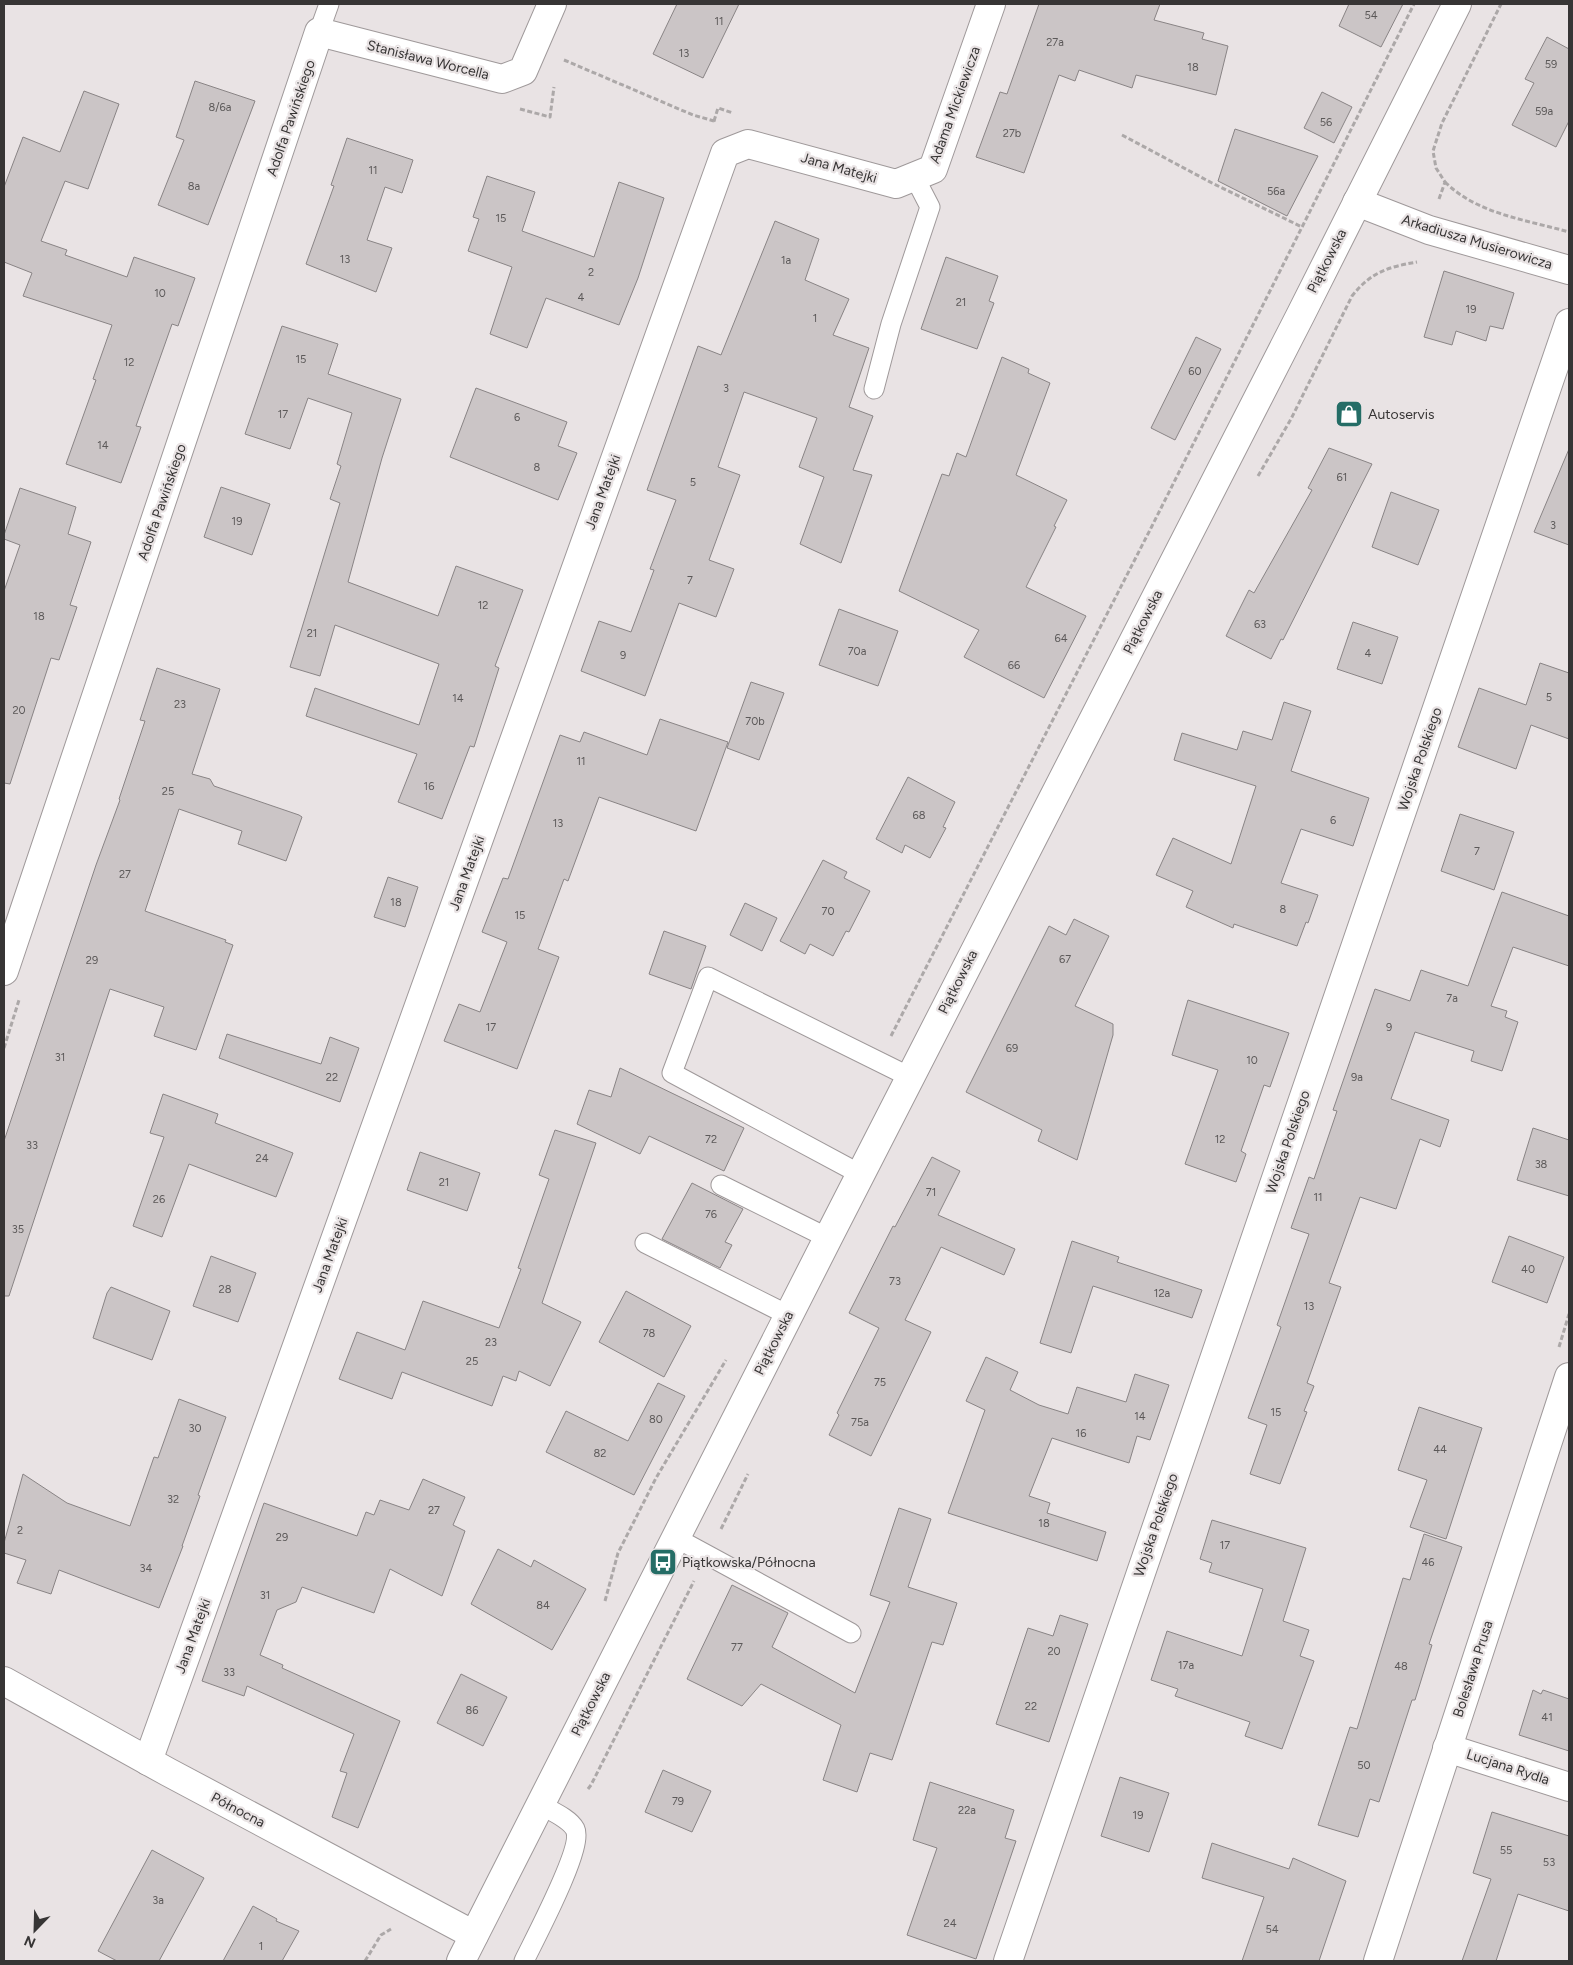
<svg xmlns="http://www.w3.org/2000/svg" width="1573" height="1965" font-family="Figtree,sans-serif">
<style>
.building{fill:#cbc5c6;stroke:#898485}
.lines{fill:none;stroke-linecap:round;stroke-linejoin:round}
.service-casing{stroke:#9f999a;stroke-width:21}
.minor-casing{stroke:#9f999a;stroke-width:30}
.tertiary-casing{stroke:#9f999a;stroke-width:30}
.secondary-casing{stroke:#9f999a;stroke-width:30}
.path{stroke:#aca8a8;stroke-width:3;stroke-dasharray:5 2.5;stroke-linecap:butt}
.service{stroke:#fff;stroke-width:19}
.minor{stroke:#fff;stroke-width:28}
.tertiary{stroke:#fff;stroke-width:28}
.secondary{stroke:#fff;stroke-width:28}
.labels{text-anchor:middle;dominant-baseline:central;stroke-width:4.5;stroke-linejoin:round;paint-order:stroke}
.number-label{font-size:11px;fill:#5c5959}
.street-label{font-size:14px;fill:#373535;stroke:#e9e3e4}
.poi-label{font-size:14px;fill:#373535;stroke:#e9e3e4;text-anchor:start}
</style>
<rect width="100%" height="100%" fill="#e9e3e4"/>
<!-- building -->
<g class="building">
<polygon points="677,4 739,4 703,78 653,54"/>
<polygon points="1039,4 1160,4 1154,20 1204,33 1202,39 1228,46 1216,95 1136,75 1132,88 1079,70 1075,81 1059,75 1024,173 976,157 1000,92 1007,94"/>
<polygon points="1349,4 1403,4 1381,47 1339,26"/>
<polygon points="1547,37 1569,49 1569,121 1556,147 1512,125 1534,83 1525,79"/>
<polygon points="195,81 255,101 208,225 158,205 184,140 176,137"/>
<polygon points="84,91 119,104 88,189 65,181 41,241 67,250 65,255 127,277 134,257 195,278 178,326 172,324 136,426 141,427 121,483 66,464 96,380 93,379 112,325 23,296 32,273 4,262 4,187 23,137 60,152"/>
<polygon points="1322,92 1352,107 1334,143 1304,128"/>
<polygon points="1235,129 1318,156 1287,216 1218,181"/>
<polygon points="347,138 413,160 402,193 385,187 367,240 392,248 376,292 306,264 334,186 331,185"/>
<polygon points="487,176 535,192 522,231 594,257 619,182 664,198 638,278 619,325 546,298 527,348 490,334 512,267 468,251 479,219 473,217"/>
<polygon points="775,221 819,239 805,280 849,299 833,335 869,348 849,407 873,416 853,470 872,475 841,563 800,544 824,477 799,467 817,418 744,392 718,467 740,475 709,560 734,569 716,617 679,603 645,696 581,671 599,621 631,632 654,570 650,569 676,500 647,490 698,346 721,355"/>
<polygon points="946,257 998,276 989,301 994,303 977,349 921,329"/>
<polygon points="1444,271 1514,293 1503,329 1490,326 1486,341 1456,331 1452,345 1424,337"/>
<polygon points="282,326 338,344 328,374 401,399 382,458 348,582 438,616 456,566 523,590 495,666 499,668 474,747 470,746 442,819 398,802 417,754 306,716 315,688 419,725 439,664 335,625 320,676 290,667 340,503 330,499 341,466 337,464 352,413 308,398 290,449 245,434"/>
<polygon points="1196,337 1221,349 1175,440 1151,428"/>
<polygon points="1002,357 1029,369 1028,373 1050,383 1016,475 1067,500 1054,526 1056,527 1026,587 1086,616 1044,698 964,657 979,630 899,591 942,474 949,476 957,453 966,457"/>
<polygon points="476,388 567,422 558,446 577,453 558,500 450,457"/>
<polygon points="1329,448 1372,464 1283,640 1281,639 1271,659 1226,636 1249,590 1254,593 1312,490 1308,488"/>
<polygon points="1569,449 1569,545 1534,532"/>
<polygon points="221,487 270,504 252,555 204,537"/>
<polygon points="20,488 76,507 68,534 91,542 70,605 77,607 59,660 51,658 10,784 4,783 4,591 20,545 4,539 4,535"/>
<polygon points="1391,492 1439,510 1418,565 1372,547"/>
<polygon points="839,609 898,631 878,686 819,665"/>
<polygon points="1353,622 1398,637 1382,684 1337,669"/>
<polygon points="1540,663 1569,673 1569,739 1531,725 1516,769 1458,747 1479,688 1526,705"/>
<polygon points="157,668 220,689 192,774 210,779 214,786 299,815 302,817 286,861 238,844 242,831 179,809 145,911 226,940 225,942 233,945 196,1050 154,1036 164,1007 110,989 9,1296 4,1296 4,1141 96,865 120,800 119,799 145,721 140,720"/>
<polygon points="751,682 784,693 759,760 727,748"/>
<polygon points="1284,702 1311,711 1291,771 1369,798 1353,846 1301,829 1281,883 1318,895 1308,923 1306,922 1297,946 1234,924 1233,928 1186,907 1193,891 1156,875 1173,838 1231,864 1256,786 1174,760 1182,733 1237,750 1243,731 1272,740"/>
<polygon points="660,719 728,742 696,831 599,797 568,881 564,879 538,949 559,957 517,1069 444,1041 459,1004 480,1012 507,942 482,932 503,878 508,879 560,735 580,742 584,732 647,755"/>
<polygon points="908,777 955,802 943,827 946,828 930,858 905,845 902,853 876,839"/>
<polygon points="1460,814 1514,832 1494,890 1441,871"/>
<polygon points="823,860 847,872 844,878 870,891 849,932 846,931 833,956 810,944 805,954 780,941"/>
<polygon points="388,877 418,887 405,927 374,917"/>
<polygon points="1502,892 1569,916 1569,966 1513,947 1491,1006 1507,1011 1505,1017 1518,1022 1502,1071 1471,1061 1474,1051 1415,1032 1391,1099 1449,1120 1440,1147 1420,1139 1396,1209 1360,1197 1329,1283 1341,1287 1307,1383 1314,1386 1304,1411 1307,1412 1280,1484 1250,1474 1267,1425 1248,1418 1281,1327 1277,1325 1309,1234 1291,1228 1309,1177 1314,1179 1337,1111 1333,1110 1375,989 1410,1001 1421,970 1468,986"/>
<polygon points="745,903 777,918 762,951 730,935"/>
<polygon points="1074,919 1109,936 1075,1006 1113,1024 1113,1035 1077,1160 1038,1141 1042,1130 966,1092 1049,926 1066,935"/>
<polygon points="664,931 706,946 691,989 649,974"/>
<polygon points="1188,1000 1289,1033 1270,1087 1264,1085 1241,1151 1246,1154 1236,1182 1185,1164 1218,1070 1172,1055"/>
<polygon points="227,1034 321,1064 330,1037 359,1048 340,1102 219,1058"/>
<polygon points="620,1068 744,1128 724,1171 649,1136 640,1154 577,1124 589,1090 611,1097"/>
<polygon points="163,1094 218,1114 215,1123 293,1153 276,1197 189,1164 162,1237 133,1226 164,1137 150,1133"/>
<polygon points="1533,1128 1569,1140 1569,1196 1517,1180"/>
<polygon points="555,1130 596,1143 542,1303 581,1322 550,1386 519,1371 516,1381 503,1376 492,1406 402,1372 392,1399 339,1379 357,1332 405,1350 423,1301 499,1328 521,1269 518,1268 549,1179 539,1175"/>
<polygon points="420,1152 480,1173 467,1211 407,1190"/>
<polygon points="932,1157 960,1171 938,1215 1015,1249 1004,1275 941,1247 905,1320 931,1332 871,1456 829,1435 839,1415 837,1413 879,1328 849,1313 893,1226 895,1227"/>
<polygon points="692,1183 743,1209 725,1242 732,1245 720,1268 662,1239"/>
<polygon points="1509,1236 1564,1257 1547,1303 1492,1282"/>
<polygon points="1072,1241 1119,1257 1117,1262 1202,1290 1192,1318 1093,1286 1071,1353 1040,1343"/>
<polygon points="211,1256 256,1273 238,1322 193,1306"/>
<polygon points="111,1287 170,1311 152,1360 93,1338 107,1293"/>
<polygon points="626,1291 691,1326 664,1377 599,1342"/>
<polygon points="986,1357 1018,1372 1010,1390 1039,1405 1068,1414 1077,1387 1126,1402 1135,1374 1169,1385 1150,1440 1137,1436 1129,1463 1052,1438 1029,1496 1050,1503 1047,1513 1106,1532 1097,1561 948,1513 985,1410 966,1401"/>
<polygon points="658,1383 685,1396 634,1495 546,1452 566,1411 628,1441"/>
<polygon points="179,1399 226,1417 198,1495 200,1496 182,1546 183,1546 159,1608 59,1570 51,1594 17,1583 26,1560 4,1553 4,1543 23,1474 67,1503 130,1526 154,1457 158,1458"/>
<polygon points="1419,1407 1482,1428 1446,1539 1410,1527 1427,1480 1398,1470"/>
<polygon points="423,1479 465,1497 453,1525 465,1531 442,1596 390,1569 374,1613 302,1587 296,1602 277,1610 260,1655 283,1665 282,1668 400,1721 358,1828 332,1817 347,1773 340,1771 354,1734 247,1686 244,1696 202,1681 264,1503 357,1536 366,1512 374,1515 380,1500 409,1510"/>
<polygon points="899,1508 931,1519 908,1587 957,1603 943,1645 932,1642 892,1760 870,1753 857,1792 823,1780 841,1725 761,1684 742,1706 687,1679 732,1585 788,1613 772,1647 855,1693 890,1602 870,1595"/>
<polygon points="1212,1520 1306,1548 1283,1621 1309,1630 1300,1656 1314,1661 1282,1749 1245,1736 1250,1722 1175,1696 1178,1689 1151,1680 1167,1631 1242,1656 1263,1589 1209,1572 1212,1563 1200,1559"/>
<polygon points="1424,1534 1462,1547 1429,1644 1432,1645 1415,1700 1412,1700 1379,1802 1370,1799 1358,1837 1318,1825 1350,1727 1357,1729 1403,1578 1410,1580"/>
<polygon points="498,1549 531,1567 534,1560 586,1589 552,1650 471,1604"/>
<polygon points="1060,1615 1088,1624 1049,1742 996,1724 1028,1628 1053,1636"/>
<polygon points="461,1674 507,1697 483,1746 437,1723"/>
<polygon points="1533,1690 1541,1694 1543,1690 1569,1699 1569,1751 1519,1735"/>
<polygon points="663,1770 711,1791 692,1832 645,1812"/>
<polygon points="1120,1777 1169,1793 1149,1852 1101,1836"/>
<polygon points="930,1782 1014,1810 1005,1838 1016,1841 976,1959 907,1935 937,1848 913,1840"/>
<polygon points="1492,1812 1569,1836 1569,1911 1518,1894 1496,1961 1462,1961 1491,1879 1473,1873"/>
<polygon points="1212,1843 1289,1869 1293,1858 1346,1881 1319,1961 1242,1961 1264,1897 1202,1878"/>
<polygon points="152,1850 204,1878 159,1961 117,1961 98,1951"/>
<polygon points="253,1906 277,1919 276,1921 299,1931 282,1961 223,1961"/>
</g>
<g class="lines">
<!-- service casing -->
<g class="service-casing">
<g id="service">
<polyline points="319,32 329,4"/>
<polyline points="874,389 891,324 930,207 914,176"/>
<polyline points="860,1174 672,1073 708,977 910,1077"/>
<polyline points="721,1185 828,1238"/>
<polyline points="645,1243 788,1315"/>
<polyline points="676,1538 851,1633"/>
<path d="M524,1961c10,-21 60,-114 51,-132 -6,-11 -24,-18 -34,-24"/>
</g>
</g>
<!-- minor casing -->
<g class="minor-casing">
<g id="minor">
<polyline points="4,971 319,32 502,79 523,71 552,4"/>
<polyline points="4,1681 168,1772 474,1935"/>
<polyline points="1447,1748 1569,1787"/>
<polyline points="148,1761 725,153 748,144 896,184 933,169 991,4"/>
<polyline points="1008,1961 1569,323"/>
<polyline points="1378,1961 1569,1377"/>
</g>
</g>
<!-- tertiary casing -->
<g class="tertiary-casing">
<polyline id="tertiary" points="1357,202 1429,230 1569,270"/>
</g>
<!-- secondary casing -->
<g class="secondary-casing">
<polyline id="secondary" points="461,1961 828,1238 1301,314 1457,4"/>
</g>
<!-- path -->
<g class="path">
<polyline points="564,60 693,115 714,121 713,122"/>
<polyline points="520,109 550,117 554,87"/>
<polyline points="714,121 718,108 733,113"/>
<polyline points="1122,135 1212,183 1302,227"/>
<path d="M1445,182c32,32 82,38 124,50"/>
<polyline points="1439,199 1445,182 1436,168 1433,151 1442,123 1501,4"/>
<path d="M1258,476l33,-57 61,-123c19,-24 36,-29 65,-34"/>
<polyline points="891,1036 1152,526 1414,4"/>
<polyline points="4,1048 19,1000"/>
<polyline points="1559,1347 1569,1314"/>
<polyline points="721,1529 748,1474"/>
<polyline points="605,1601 618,1553 656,1478 726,1360"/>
<polyline points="588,1789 591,1785 694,1581"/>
<polyline points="365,1961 381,1935 391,1929"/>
</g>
<!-- service -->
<use href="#service" class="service"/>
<!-- minor -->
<use href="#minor" class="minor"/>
<!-- tertiary -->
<use href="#tertiary" class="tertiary"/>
<!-- secondary -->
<use href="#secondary" class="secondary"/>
</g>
<!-- icons -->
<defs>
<g id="shop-square" transform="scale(1.4375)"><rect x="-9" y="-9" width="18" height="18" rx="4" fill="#256d66" stroke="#e9e3e4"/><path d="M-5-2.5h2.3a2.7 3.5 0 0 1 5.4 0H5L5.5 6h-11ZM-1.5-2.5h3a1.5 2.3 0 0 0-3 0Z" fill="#fff"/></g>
<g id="bus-square" transform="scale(1.4375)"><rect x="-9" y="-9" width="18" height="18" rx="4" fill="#256d66" stroke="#e9e3e4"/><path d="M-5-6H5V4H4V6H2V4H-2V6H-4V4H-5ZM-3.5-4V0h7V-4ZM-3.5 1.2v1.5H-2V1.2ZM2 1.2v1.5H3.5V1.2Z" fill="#fff"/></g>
</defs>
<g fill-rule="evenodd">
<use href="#shop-square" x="1349" y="414"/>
<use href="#bus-square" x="663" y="1562"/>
</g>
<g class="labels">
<!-- number labels -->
<g class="number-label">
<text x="1371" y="15">54</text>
<text x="719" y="21">11</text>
<text x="1055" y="42">27a</text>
<text x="684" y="53">13</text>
<text x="1551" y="64">59</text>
<text x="1193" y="67">18</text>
<text x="220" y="107">8/6a</text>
<text x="1544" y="111">59a</text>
<text x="1326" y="122">56</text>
<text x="1012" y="133">27b</text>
<text x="373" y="170">11</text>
<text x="194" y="186">8a</text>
<text x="1276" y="191">56a</text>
<text x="501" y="218">15</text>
<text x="345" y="259">13</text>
<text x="786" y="260">1a</text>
<text x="591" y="272">2</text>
<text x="160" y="293">10</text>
<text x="581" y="297">4</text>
<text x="961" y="302">21</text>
<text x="1471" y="309">19</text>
<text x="815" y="318">1</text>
<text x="301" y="359">15</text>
<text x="129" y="362">12</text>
<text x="1195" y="371">60</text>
<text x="726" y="388">3</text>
<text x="283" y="414">17</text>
<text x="517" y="417">6</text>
<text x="103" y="445">14</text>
<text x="537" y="467">8</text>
<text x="1342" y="477">61</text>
<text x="693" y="482">5</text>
<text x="237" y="521">19</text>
<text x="1553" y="525">3</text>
<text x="690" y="580">7</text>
<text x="483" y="605">12</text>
<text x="39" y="616">18</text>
<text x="1260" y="624">63</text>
<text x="312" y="633">21</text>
<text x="1061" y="638">64</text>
<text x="857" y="651">70a</text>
<text x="1368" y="653">4</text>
<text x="623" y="655">9</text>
<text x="1014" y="665">66</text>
<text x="1549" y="697">5</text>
<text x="458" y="698">14</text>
<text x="180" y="704">23</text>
<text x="19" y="710">20</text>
<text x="755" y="721">70b</text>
<text x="581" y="761">11</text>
<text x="429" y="786">16</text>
<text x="168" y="791">25</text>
<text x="919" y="815">68</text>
<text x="1333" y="820">6</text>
<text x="558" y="823">13</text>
<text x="1477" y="851">7</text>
<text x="125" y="874">27</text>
<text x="396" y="902">18</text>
<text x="1283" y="909">8</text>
<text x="828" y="911">70</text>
<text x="520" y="915">15</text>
<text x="1065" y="959">67</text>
<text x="92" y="960">29</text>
<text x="1452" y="998">7a</text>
<text x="491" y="1027">17</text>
<text x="1389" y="1027">9</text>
<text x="1012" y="1048">69</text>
<text x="60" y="1057">31</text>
<text x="1252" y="1060">10</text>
<text x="332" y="1077">22</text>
<text x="1357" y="1077">9a</text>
<text x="711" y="1139">72</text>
<text x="1220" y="1139">12</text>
<text x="32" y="1145">33</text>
<text x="262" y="1158">24</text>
<text x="1541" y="1164">38</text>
<text x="444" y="1182">21</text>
<text x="931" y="1192">71</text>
<text x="1318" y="1197">11</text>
<text x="159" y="1199">26</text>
<text x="711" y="1214">76</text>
<text x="18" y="1229">35</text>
<text x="1528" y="1269">40</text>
<text x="895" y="1281">73</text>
<text x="225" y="1289">28</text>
<text x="1162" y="1293">12a</text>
<text x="1309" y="1306">13</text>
<text x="649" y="1333">78</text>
<text x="491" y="1342">23</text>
<text x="472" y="1361">25</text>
<text x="880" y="1382">75</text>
<text x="1276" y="1412">15</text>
<text x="1140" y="1416">14</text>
<text x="656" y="1419">80</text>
<text x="860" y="1422">75a</text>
<text x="195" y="1428">30</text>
<text x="1081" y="1433">16</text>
<text x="1440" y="1449">44</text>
<text x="600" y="1453">82</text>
<text x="173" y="1499">32</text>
<text x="434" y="1510">27</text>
<text x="1044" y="1523">18</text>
<text x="20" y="1530">2</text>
<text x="282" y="1537">29</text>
<text x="1225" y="1545">17</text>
<text x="1428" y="1562">46</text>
<text x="146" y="1568">34</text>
<text x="265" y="1595">31</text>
<text x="543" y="1605">84</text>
<text x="737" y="1647">77</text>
<text x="1054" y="1651">20</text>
<text x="1186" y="1665">17a</text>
<text x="1401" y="1666">48</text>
<text x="229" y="1672">33</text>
<text x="1031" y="1706">22</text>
<text x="472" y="1710">86</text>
<text x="1547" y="1717">41</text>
<text x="1364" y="1765">50</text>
<text x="678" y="1801">79</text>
<text x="967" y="1810">22a</text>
<text x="1138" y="1815">19</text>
<text x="1506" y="1850">55</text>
<text x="1549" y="1862">53</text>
<text x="158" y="1900">3a</text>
<text x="950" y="1923">24</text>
<text x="1272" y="1929">54</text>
<text x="261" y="1946">1</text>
</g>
<!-- street labels -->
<g class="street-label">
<text transform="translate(428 60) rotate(14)">Stanisława Worcella</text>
<text transform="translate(955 105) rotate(-70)">Adama Mickiewicza</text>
<text transform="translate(291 118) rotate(-71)">Adolfa Pawińskiego</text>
<text transform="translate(839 168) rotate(16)">Jana Matejki</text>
<text transform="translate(1477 242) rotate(17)">Arkadiusza Musierowicza</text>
<text transform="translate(1327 261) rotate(-63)">Piątkowska</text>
<text transform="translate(603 492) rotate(-70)">Jana Matejki</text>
<text transform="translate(162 502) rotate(-71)">Adolfa Pawińskiego</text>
<text transform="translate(1143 622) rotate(-63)">Piątkowska</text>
<text transform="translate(1420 759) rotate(-71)">Wojska Polskiego</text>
<text transform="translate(467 873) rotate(-70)">Jana Matejki</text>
<text transform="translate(958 982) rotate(-63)">Piątkowska</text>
<text transform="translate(1288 1142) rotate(-71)">Wojska Polskiego</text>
<text transform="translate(330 1255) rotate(-70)">Jana Matejki</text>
<text transform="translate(774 1343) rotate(-63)">Piątkowska</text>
<text transform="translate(1156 1525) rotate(-71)">Wojska Polskiego</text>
<text transform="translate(193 1636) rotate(-70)">Jana Matejki</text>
<text transform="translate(1473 1669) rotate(-72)">Bolesława Prusa</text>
<text transform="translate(591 1704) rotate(-63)">Piątkowska</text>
<text transform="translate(1508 1767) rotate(18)">Lucjana Rydla</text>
<text transform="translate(238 1810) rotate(28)">Północna</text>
</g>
<!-- poi labels -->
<g class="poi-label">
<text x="1368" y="414">Autoservis</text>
<text x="682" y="1562">Piątkowska/Północna</text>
</g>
</g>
<!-- border -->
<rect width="1573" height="1965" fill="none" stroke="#373535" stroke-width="10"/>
<!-- north arrow -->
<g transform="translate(35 1930) rotate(203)" stroke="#e9e3e4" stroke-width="4" paint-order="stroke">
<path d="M0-4L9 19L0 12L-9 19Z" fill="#373535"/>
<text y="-8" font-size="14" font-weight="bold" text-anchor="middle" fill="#373535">N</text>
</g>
</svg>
